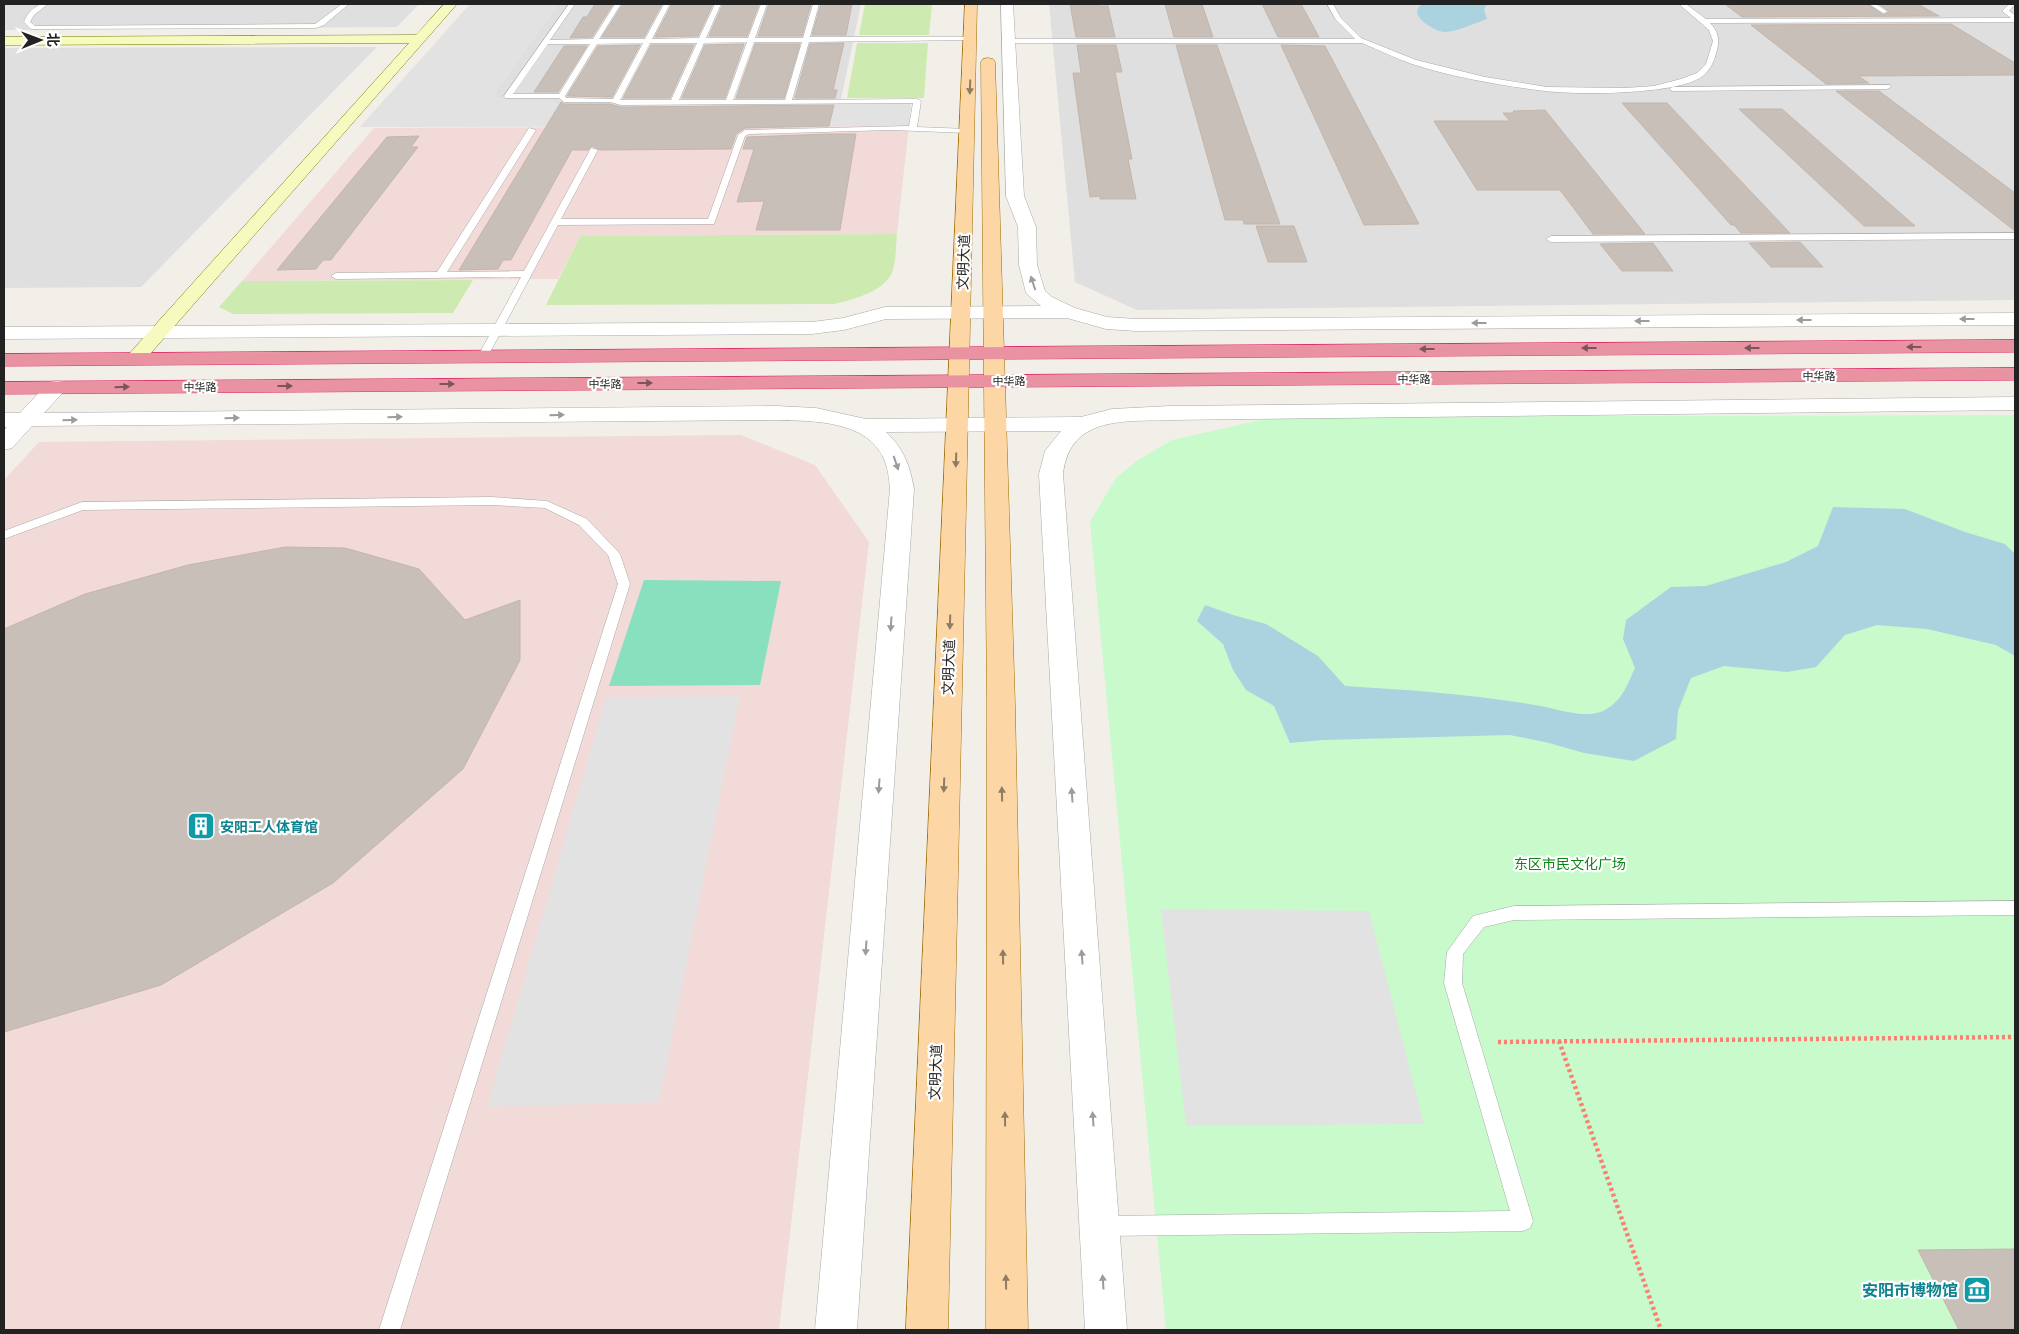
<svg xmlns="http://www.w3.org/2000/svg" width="2019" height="1334" font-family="Manrope,'Noto Sans SC',sans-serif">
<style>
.residential{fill:#e0dfdf}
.commercial{fill:#f2dad9}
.grass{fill:#cdebb0}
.park{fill:#c8facc}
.pitch{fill:#88e0be}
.parking{fill:#e2e2e2}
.water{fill:#aad3df}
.building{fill:#c7bfb8;stroke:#c4b6ab}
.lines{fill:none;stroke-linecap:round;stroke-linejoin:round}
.lane-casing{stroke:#a9a9a9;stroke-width:1}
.street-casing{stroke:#a9a9a9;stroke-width:1}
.secondary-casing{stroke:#707d05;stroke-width:1}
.primary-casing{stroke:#a06b00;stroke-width:1}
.highway-casing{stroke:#dc2a67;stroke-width:1}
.path{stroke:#fa8072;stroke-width:4.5;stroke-dasharray:3 3;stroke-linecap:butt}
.lane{fill:#fff;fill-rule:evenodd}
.street{fill:#fff;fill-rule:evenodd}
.secondary{fill:#f7fabf;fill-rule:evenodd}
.primary{fill:#fcd6a4;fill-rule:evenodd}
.highway{fill:#e892a2;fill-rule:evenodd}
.oneway{fill:#8f7c63}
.oneway2{fill:#9c9c9c}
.oneway3{fill:#7b545c}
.labels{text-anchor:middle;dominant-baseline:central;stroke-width:4.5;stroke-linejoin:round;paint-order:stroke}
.far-street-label{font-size:11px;fill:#222;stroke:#fff}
.street-label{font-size:14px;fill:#222;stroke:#fff}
.culture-label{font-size:14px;font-weight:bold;fill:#0d838f;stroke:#fff;text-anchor:start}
.park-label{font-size:14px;fill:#0c8416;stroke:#fff}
.near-culture-label{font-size:16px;font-weight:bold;fill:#0d838f;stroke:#fff;text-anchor:end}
</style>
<rect width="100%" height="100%" fill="#f2efe9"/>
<!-- residential -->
<g class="residential">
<polygon points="4,4 419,4 397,27 4,30"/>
<polygon points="558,4 861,4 840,104 611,106 607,102 555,103 491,98"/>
<polygon points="1049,4 2013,4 2015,5 2015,300 1137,310 1075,282"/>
<polygon points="377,47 141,287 4,288 4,48"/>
</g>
<!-- commercial -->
<g class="commercial">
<polygon points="909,126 897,234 580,236 558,279 242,281 374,128"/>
<polygon points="741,435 815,465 869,542 779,1330 4,1330 4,480 39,442"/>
</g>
<!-- grass -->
<g class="grass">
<polygon points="865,4 932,4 929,35 859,35"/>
<polygon points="857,43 928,43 924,98 847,98"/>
<path d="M897,234c-1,11 -1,25 -4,36 -6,21 -41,30 -59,34l-288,1 34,-69z"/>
<polygon points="473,280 453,313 233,314 219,307 242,281"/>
</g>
<!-- park -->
<polygon class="park" points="2015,415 2015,1330 1166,1330 1090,522 1116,478 1138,460 1172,440 1274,417"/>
<!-- pitch -->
<polygon class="pitch" points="644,580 781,581 760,685 609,686"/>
<!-- parking -->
<g class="parking">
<polygon points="470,4 558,4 491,98 552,99 555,103 607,102 611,106 911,103 909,126 360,127"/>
<polygon points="740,696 659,1102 487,1107 606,697"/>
<polygon points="1161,909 1369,911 1424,1124 1186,1126"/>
</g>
<!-- water -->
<g class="water">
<path d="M1423,4h64l-3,6 3,9c-11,4 -31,13 -42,13 -11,0 -40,-19 -22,-28z"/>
<path d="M1833,507l72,2 60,23 40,12 10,10v102l-19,-11 -69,-16 -50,-4 -32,10 -29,32 -29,5 -63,-6 -33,12 -13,33 -2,28 -42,22 -50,-8 -35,-10 -39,-8 -188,5 -32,3 -16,-37 -28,-16 -13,-20 -10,-26 -26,-23 8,-16 28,10 33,9 52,32 27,30c67,4 135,9 201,21 17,4 42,12 59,3 18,-10 22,-25 30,-42l-12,-29 3,-19 45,-33 35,-1 80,-24 32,-16z"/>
</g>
<!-- building -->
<g class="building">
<polygon points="595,4 613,4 592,37 570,38 583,17 587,17"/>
<polygon points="623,4 662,4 644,37 602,37"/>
<polygon points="672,4 713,4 698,36 655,37"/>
<polygon points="723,4 759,4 747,36 709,36"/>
<polygon points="769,4 811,4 802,36 758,36"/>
<polygon points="821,4 852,4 846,35 812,35"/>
<polygon points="1070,4 1098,4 1099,6 1108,6 1115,37 1076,37"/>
<polygon points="1165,4 1202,4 1213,37 1174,37"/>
<polygon points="1262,4 1301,4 1319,37 1278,37"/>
<polygon points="1725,4 1867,4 1883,15 1890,12 1879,4 1918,4 1939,16 1742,17"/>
<polygon points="1951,24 2015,63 2015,75 1858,76 1869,83 1826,84 1751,25"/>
<polygon points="844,43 833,90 837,90 835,98 795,98 810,44"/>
<polygon points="744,44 725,98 682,98 705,45"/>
<polygon points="755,44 800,44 784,98 736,98"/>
<polygon points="640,45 612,97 567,96 598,46"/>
<polygon points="651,45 694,45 670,98 623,98"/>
<polygon points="1077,45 1116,45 1122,72 1115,72 1132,159 1128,159 1136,199 1100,199 1100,196 1090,197 1073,73 1081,73"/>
<polygon points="1176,45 1217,45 1280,224 1244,224 1243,220 1225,220"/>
<polygon points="1281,45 1325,46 1419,224 1364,225"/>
<polygon points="564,46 587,46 558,92 534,92"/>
<polygon points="1836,91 1879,91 2015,193 2015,231"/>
<polygon points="561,102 564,104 610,104 621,107 834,105 829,126 745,128 736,134 731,149 600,150 592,146 588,150 572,150 511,260 503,260 498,269 459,270"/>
<polygon points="1622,103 1667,103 1790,233 1741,233 1734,225 1731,225"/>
<polygon points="1739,109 1782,109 1915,226 1864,226"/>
<polygon points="1545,110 1645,234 1593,234 1560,190 1477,190 1434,121 1510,121 1503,113 1515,113 1513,111"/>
<polygon points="828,134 856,134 840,230 756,230 764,201 737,202 754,149 743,149 747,137"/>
<polygon points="419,136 411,147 418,147 331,260 323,260 316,269 277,270 387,137"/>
<polygon points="1256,226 1294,226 1307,262 1268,262"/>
<polygon points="1800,242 1823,267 1771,267 1749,243"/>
<polygon points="1653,243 1673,271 1622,271 1600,244"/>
<polygon points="285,547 345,548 419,569 465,620 520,600 520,660 463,769 333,883 161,985 4,1032 4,629 85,594 188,565"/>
<polygon points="2015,1249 2015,1330 1959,1330 1918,1250"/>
</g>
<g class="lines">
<!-- lane casing -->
<g class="lane-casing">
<g id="lane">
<path d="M41,4h7l-14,11 -4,7 5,4 280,-2 27,-20h7l-25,21 -8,3 -285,1 -7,-7c3,-9 9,-14 17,-18z"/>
<path d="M569,4h6l-25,36 43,-1 22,-35h6l-22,35h46l19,-35h6l-18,35 47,-1 16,-34h6l-15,34h42l13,-34h6l-12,34h48l10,-34h6l-9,33h163v2l-2,1 -162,2 -17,58 125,-1 4,2 -4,26 51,2 4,2 -4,2 -77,-3 -142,4 -4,2 -31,88 -156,1 -70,131 -5,3 -4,-1 -1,-2 43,-79 -185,2 -5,-3 5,-3 101,-1 92,-144 7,2 -89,142 77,-1 67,-123 7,2 -37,69h147l30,-84 7,-5 164,-4 4,-23 -292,2 -11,-3h-46l-5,-4h-54l-1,-2zM747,42l-21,58h-47l25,-57zM754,42h48l-17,58h-52zM643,43l-30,56 -47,-1 -1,-2 32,-52zM650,43h47l-26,57h-51zM548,44h42l-31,50h-46z"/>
<path d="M1327,4h6l8,14 20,20 55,22 69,17 62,10 78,1 29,-2 27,-7 16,-6 9,-9 7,-23 -4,-11 -30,-26h7l20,15 305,-1 -9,-7 7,-7h6l-6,7 6,4v7l-305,1c11,11 9,21 5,34 -2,7 -7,15 -12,19 -25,19 -126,19 -158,15 -41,-5 -94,-14 -133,-27 -17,-6 -33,-14 -50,-21h-354l-3,-2 3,-2h347l-19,-19z"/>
<polygon points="1869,4 1876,4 1888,12 1883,13"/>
<polygon points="1890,85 1891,87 1887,89 1673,91 1669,89 1673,87"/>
<polygon points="2015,233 2015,239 1551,242 1546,239 1551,236"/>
<polygon points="492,497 547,501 587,519 620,554 630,584 400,1330 379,1330 618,584 608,555 579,525 545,508 492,505 83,510 4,539 4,531 82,502"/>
<polygon points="2015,901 2015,915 1514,920 1484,927 1463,954 1462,983 1533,1221 1530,1228 1523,1231 1102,1236 1095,1233 1092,1226 1095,1219 1102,1216 1510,1211 1444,983 1447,952 1473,916 1514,906"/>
</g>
</g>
<!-- street casing -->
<g class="street-casing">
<g id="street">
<polygon points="1001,4 1013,4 1024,196 1036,227 1037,265 1045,291 1052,297 1075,308 1107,317 1136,319 2015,313 2015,325 1136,331 1106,329 1067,318 886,319 844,330 812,334 4,339 4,327 812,322 843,318 885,307 1041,306 1026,293 1019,265 1018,227 1006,196"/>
<path d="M57,381l8,1 3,5 -24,26 733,-7 39,2 50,11 215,-2 31,-8 58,-3 845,-9v13l-845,10c-45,2 -100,-5 -107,54l64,856h-42l-46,-856 6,-23 16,-20 -175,1c18,17 24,34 28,57l-57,841h-42l75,-841c-1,-10 -2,-21 -6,-30 -17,-39 -71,-38 -107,-39l-745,6 -20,22 -8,2v-20l3,-3h-3v-14h16l29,-31z"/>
</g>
</g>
<!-- secondary casing -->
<g class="secondary-casing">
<polygon id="secondary" points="444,4 457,4 143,362 136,364 129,362 126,358 129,354 409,43 4,45 4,37 416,35"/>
</g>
<!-- primary casing -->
<g class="primary-casing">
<g id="primary">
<polygon points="965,4 977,4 948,1330 906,1330"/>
<polygon points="988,58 993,59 995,62 1015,705 1028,1330 986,1330 987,705 981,62 983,59"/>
</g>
</g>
<!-- highway casing -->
<g class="highway-casing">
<g id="highway">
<polygon points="2015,340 2015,352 4,366 4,354"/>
<polygon points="2015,368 2015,380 4,394 4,382"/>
</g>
</g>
<!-- path -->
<g class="path">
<polyline points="1559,1041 1661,1330"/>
<polyline points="1498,1042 2015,1037"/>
</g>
<!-- lane -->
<use href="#lane" class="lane"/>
<!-- street -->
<use href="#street" class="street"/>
<!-- secondary -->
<use href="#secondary" class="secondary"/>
<!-- primary -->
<use href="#primary" class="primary"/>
<!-- highway -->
<use href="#highway" class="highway"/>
</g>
<!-- one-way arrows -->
<defs><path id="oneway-solid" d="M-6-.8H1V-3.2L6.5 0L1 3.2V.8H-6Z" transform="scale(1.25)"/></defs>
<g class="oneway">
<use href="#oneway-solid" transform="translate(970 87) rotate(92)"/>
<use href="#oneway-solid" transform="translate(956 460) rotate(92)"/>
<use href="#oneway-solid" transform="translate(950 622) rotate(92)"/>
<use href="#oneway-solid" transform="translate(944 785) rotate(92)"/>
<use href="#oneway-solid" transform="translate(1002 794) rotate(-91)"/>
<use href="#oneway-solid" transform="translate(1003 957) rotate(-91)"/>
<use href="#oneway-solid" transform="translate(1005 1119) rotate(-91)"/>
<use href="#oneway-solid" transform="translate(1006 1282) rotate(-91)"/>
</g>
<g class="oneway2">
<use href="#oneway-solid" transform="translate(1033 283) rotate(-108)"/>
<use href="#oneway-solid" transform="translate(1967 319) rotate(180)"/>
<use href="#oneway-solid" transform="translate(1804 320) rotate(180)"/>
<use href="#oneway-solid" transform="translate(1642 321) rotate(180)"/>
<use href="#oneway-solid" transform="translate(1479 323) rotate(180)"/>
<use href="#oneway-solid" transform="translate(557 415) rotate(-1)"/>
<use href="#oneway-solid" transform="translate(395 417) rotate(-1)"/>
<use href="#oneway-solid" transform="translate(232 418) rotate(-1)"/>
<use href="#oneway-solid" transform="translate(70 420) rotate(-1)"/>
<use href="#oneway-solid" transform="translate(896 463) rotate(71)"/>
<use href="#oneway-solid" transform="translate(891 624) rotate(94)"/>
<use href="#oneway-solid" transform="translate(879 786) rotate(94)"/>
<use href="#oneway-solid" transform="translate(1072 795) rotate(-94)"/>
<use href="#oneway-solid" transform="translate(866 948) rotate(94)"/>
<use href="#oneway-solid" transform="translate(1082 957) rotate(-94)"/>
<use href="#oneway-solid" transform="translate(1093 1119) rotate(-94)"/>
<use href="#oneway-solid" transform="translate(1103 1282) rotate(-94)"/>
</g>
<g class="oneway3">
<use href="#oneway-solid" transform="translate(1914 347) rotate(180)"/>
<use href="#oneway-solid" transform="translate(1589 348) rotate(180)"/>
<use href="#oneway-solid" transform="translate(1752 348) rotate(180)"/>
<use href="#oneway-solid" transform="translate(1427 349) rotate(180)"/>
<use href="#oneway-solid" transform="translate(645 383)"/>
<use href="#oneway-solid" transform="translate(447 384)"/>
<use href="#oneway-solid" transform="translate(285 386)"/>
<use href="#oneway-solid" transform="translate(122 387) rotate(-1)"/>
</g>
<!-- icons -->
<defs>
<g id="building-square" transform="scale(1.4375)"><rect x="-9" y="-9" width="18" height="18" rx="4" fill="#0f9aa8" stroke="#fff"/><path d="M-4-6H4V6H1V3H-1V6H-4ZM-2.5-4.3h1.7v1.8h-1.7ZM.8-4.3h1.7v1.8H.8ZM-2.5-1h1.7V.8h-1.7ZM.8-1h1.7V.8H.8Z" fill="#fff"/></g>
<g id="museum-square" transform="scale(1.4375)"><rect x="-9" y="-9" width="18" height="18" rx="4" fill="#0f9aa8" stroke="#fff"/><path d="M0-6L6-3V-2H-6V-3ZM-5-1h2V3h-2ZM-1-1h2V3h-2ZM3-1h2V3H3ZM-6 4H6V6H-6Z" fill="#fff"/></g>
</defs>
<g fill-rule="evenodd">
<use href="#building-square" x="201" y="826"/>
<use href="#museum-square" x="1977" y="1290"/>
</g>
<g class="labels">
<!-- far-street labels -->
<g class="far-street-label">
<text x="1819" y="375">中华路</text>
<text x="1414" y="378">中华路</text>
<text x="1009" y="380">中华路</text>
<text x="605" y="383">中华路</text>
<text x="200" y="386">中华路</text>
</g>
<!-- street labels -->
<g class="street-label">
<text transform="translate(963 262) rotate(-88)">文明大道</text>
<text transform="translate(948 667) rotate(-88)">文明大道</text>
<text transform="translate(935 1072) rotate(-88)">文明大道</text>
</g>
<!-- culture labels -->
<g class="culture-label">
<text x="220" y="826">安阳工人体育馆</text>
</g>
<!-- park labels -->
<g class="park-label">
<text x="1570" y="863">东区市民文化广场</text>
</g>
<!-- near-culture labels -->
<g class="near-culture-label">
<text x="1958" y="1290">安阳市博物馆</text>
</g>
</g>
<!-- border -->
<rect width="2019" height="1334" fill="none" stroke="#222222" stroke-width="10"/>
<!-- north arrow -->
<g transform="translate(40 40) rotate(89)" stroke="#ffffff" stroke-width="4" paint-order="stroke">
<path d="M0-4L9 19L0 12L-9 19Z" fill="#222222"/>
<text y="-8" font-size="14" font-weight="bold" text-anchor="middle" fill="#222222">北</text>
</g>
</svg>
